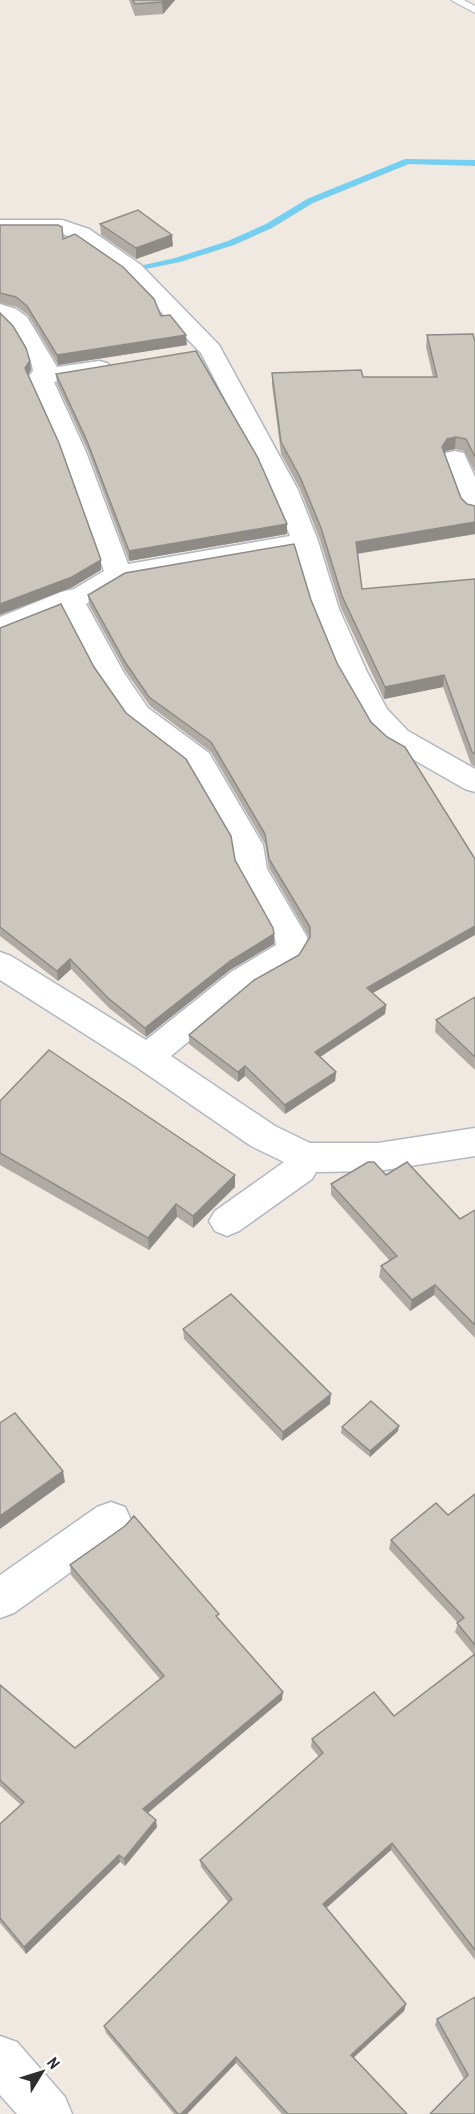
<svg xmlns="http://www.w3.org/2000/svg" width="475" height="2114" font-family="'Archivo Narrow',sans-serif">
<style>
.lines{fill:none;stroke-linecap:round;stroke-linejoin:round}
.stream{fill:#75cff0;fill-rule:evenodd}
.service-casing{stroke:#b4b7c1;stroke-width:2}
.minor-casing{stroke:#b4b7c1;stroke-width:3}
.service{fill:#fff;fill-rule:evenodd}
.minor{fill:#fff;fill-rule:evenodd}
.wall{fill:#afaba4}
.shaded-wall{fill:#8e8b86}
.building{fill:#cbc7bf;stroke:#8e8b86;stroke-width:1.5}
</style>
<rect width="100%" height="100%" fill="#efe9e1"/>
<g class="lines">
<!-- stream -->
<polygon class="stream" points="405,159 475,160 475,166 409,164 313,203 272,228 234,245 180,262 126,273 121,270 175,258 228,241 266,224 307,199"/>
<!-- service casing -->
<g class="service-casing">
<polygon id="service" points="451,0 464,0 475,6 475,13"/>
</g>
<!-- minor casing -->
<g class="minor-casing">
<g id="minor">
<path d="M0,220h62l27,9 52,36 78,80 79,145 20,51 21,68 28,63 20,37 21,22 67,38v23l-10,-3 -77,-44 -16,-14 -33,-59 -26,-63 -18,-58 -170,30 -39,23 38,69 24,35 61,45 54,92 4,24 40,68 1,8 -10,17 -45,26 -82,68 104,70 35,17h68l97,-15v28l-97,15 -62,1 -4,7 -73,52 -12,5 -12,-5 -6,-10 6,-10 69,-49 -33,-16 -116,-80 -135,-86v-28l11,4 135,84 85,-68 45,-27 -1,-8 -38,-68 -4,-24 -45,-78 -60,-45 -31,-46 -34,-65 -63,25v-19l61,-25 13,-3 30,-18 -42,-119 -34,-75 5,-6c-1,-16 -20,-44 -33,-52v-15l16,5 11,8 30,50 42,-6 8,2 4,5 -4,5 -53,9 32,70 42,112 162,-28 -18,-46 -71,-137 -76,-78 -52,-36 -14,-7h-59z"/>
<polygon points="455,451 464,453 475,477 475,517 466,514 462,509 443,458 446,453"/>
<polygon points="111,1502 125,1507 131,1520 125,1533 14,1613 0,1618 0,1575 97,1507"/>
<polygon points="0,2036 17,2042 65,2097 72,2114 17,2114 0,2095"/>
</g>
</g>
<!-- service -->
<use href="#service" class="service"/>
<!-- minor -->
<use href="#minor" class="minor"/>
</g>
<!-- wall -->
<g class="wall">
<polygon points="129,0 175,0 163,14 135,16"/>
<polygon points="100,224 173,246 136,259 101,235"/>
<polygon points="0,225 63,239 161,316 187,345 58,365 28,315 17,307 0,303"/>
<polygon points="427,335 475,342 475,472 464,451 455,449 446,451 444,453 461,498 467,504 475,506 475,534 357,554 362,589 475,579 475,767 471,764 443,687 384,699 341,608 320,540 300,489 281,454 272,385 272,373 363,377 433,377 426,347"/>
<polygon points="56,374 287,524 287,534 129,561 88,451 57,384"/>
<polygon points="125,573 373,993 386,1005 385,1014 320,1057 336,1072 335,1081 285,1114 245,1076 238,1082 189,1044 189,1035 299,955 309,938 309,937 269,868 265,844 211,752 150,706 126,672 89,605 88,595"/>
<polygon points="0,628 94,667 126,713 235,860 274,934 274,944 230,970 146,1037 109,1008 71,969 58,981 0,936"/>
<polygon points="475,997 475,1070 435,1032 436,1020"/>
<polygon points="0,1101 235,1175 235,1187 193,1228 177,1217 149,1250 0,1165"/>
<polygon points="386,1175 460,1219 475,1210 475,1338 434,1295 410,1311 379,1277 381,1266 390,1261 331,1195 331,1184"/>
<polygon points="183,1329 330,1404 282,1441 184,1339"/>
<polygon points="342,1427 398,1431 370,1457 341,1433"/>
<polygon points="475,1494 475,1960 391,1850 326,1908 406,2004 404,2011 353,2058 407,2114 282,2114 236,2063 187,2114 174,2114 106,2033 104,2026 228,1902 201,1867 200,1860 319,1757 311,1747 312,1739 394,1716 474,1655 455,1632 458,1623 389,1549 391,1540 448,1515"/>
<polygon points="70,1565 220,1620 282,1700 148,1813 157,1827 125,1866 120,1862 26,1954 0,1923 0,1824 21,1805 0,1786 0,1685 75,1748 160,1679 71,1575"/>
<polygon points="475,1997 475,2114 464,2079 435,2025 437,2019"/>
</g>
<!-- shaded-wall -->
<g class="shaded-wall">
<polygon points="164,0 175,0 163,14 162,2"/>
<polygon points="172,235 173,246 136,259 136,248"/>
<polygon points="186,335 187,345 58,365 57,355"/>
<polygon points="30,361 31,370 26,378 25,368"/>
<polygon points="456,437 455,449 446,451 441,459 442,447 447,439"/>
<polygon points="475,522 475,534 355,554 356,542"/>
<polygon points="287,524 287,534 129,561 129,551"/>
<polygon points="101,560 101,570 73,587 0,615 0,604"/>
<polygon points="444,675 443,687 384,699 385,687"/>
<polygon points="475,926 475,935 366,997 367,988"/>
<polygon points="274,934 274,944 230,970 146,1037 145,1028 230,961"/>
<polygon points="70,959 71,969 58,981 57,971"/>
<polygon points="386,1005 385,1014 314,1061 315,1052"/>
<polygon points="245,1066 245,1076 238,1082 238,1072"/>
<polygon points="336,1072 335,1081 285,1114 285,1105"/>
<polygon points="235,1175 235,1187 193,1228 193,1216"/>
<polygon points="176,1204 177,1217 149,1250 148,1238"/>
<polygon points="435,1285 434,1295 410,1311 412,1300"/>
<polygon points="331,1394 330,1404 282,1441 283,1432"/>
<polygon points="399,1426 398,1431 370,1457 370,1451"/>
<polygon points="63,1471 65,1482 0,1529 0,1516"/>
<polygon points="283,1692 282,1700 144,1816 143,1809"/>
<polygon points="156,1820 157,1827 125,1866 124,1859"/>
<polygon points="392,1843 391,1850 323,1911 323,1904"/>
<polygon points="119,1855 120,1862 26,1954 24,1947"/>
<polygon points="406,2004 404,2011 350,2061 351,2055"/>
<polygon points="236,2057 236,2063 187,2114 181,2114"/>
</g>
<!-- building -->
<g class="building">
<polygon points="133,0 164,0 162,2 135,4"/>
<polygon points="138,210 172,235 136,248 100,224"/>
<polygon points="0,225 58,225 62,227 63,239 75,234 123,267 154,299 161,316 170,315 186,335 57,355 27,306 16,297 0,293"/>
<polygon points="0,313 13,326 26,348 30,361 25,368 59,443 101,560 72,577 0,604"/>
<polygon points="473,334 475,342 475,457 466,439 456,437 447,439 442,447 461,498 467,504 475,506 475,522 356,542 362,589 475,579 475,754 472,752 444,675 385,687 342,596 321,528 300,477 281,442 272,373 361,370 363,377 437,377 427,335"/>
<polygon points="196,351 258,458 287,524 129,551 87,441 56,374"/>
<polygon points="294,544 311,600 337,663 371,722 387,737 405,747 475,859 475,926 367,988 386,1005 315,1052 336,1072 285,1105 245,1066 238,1072 189,1035 254,980 299,955 310,937 310,927 269,859 265,834 211,742 149,697 125,662 88,595 125,573"/>
<polygon points="61,604 94,667 126,713 186,759 231,836 235,860 273,928 274,934 230,961 145,1028 108,998 70,959 57,971 0,927 0,628"/>
<polygon points="475,997 475,1057 436,1020"/>
<polygon points="49,1050 235,1175 193,1216 176,1204 148,1238 0,1153 0,1101"/>
<polygon points="368,1162 374,1162 386,1175 407,1162 460,1219 475,1210 475,1325 435,1285 412,1300 381,1266 397,1256 331,1184"/>
<polygon points="231,1294 331,1394 283,1432 183,1329"/>
<polygon points="371,1401 399,1426 370,1451 342,1427"/>
<polygon points="15,1413 63,1471 0,1516 0,1423"/>
<polygon points="475,1494 475,1645 457,1623 464,1618 391,1540 436,1503 448,1515"/>
<polygon points="134,1516 219,1614 216,1616 283,1692 143,1809 156,1820 124,1859 119,1855 24,1947 0,1918 0,1824 24,1802 0,1780 0,1685 75,1748 164,1676 70,1565 125,1526"/>
<polygon points="475,1654 475,1950 392,1843 323,1904 406,2004 351,2055 407,2114 287,2114 287,2113 236,2057 181,2114 178,2114 104,2026 232,1899 200,1860 323,1753 312,1739 374,1692 394,1716"/>
<polygon points="475,1997 475,2114 430,2114 468,2075 437,2019"/>
</g>
<!-- north arrow -->
<g transform="translate(42 2072) rotate(52)" stroke="#ffffff" stroke-width="4.5" paint-order="stroke">
<path d="M0-4.5L10 22L0 15L-10 22Z" fill="#2e2e2e"/>
<text y="-9" font-size="16" font-weight="bold" text-anchor="middle" fill="#2e2e2e">N</text>
</g>
</svg>
